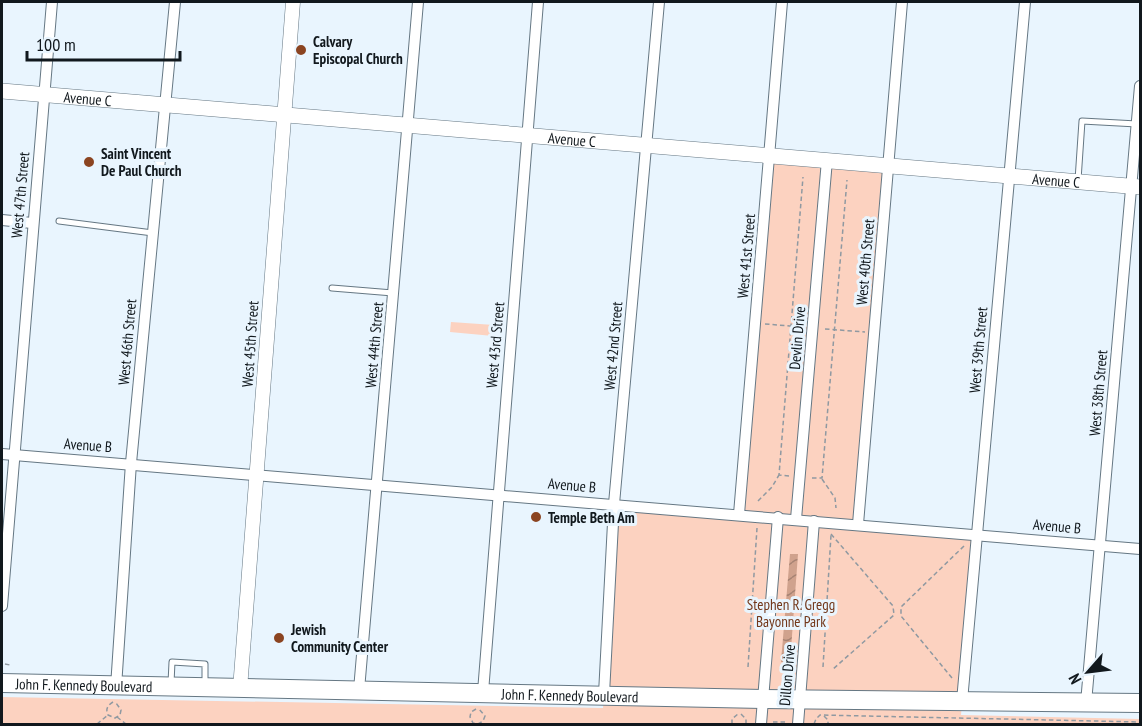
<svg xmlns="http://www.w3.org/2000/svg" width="1142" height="726" font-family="'PT Sans Narrow',sans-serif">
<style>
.green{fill:#fcd2c0}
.water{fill:url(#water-waves)}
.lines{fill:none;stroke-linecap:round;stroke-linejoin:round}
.service-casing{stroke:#657783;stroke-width:7}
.minor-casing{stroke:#657783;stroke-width:12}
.tertiary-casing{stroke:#657783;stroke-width:15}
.secondary-casing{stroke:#657783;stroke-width:16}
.primary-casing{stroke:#657783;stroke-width:20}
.path{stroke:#8f99a1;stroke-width:1.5;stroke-dasharray:4.5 3;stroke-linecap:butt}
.service{stroke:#fff;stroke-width:5}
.minor{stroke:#fff;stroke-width:10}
.tertiary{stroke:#fff;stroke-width:14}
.secondary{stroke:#fff;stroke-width:15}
.primary{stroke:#fff;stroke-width:18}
.poi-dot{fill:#8b4421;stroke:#e9f5fe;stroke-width:2}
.labels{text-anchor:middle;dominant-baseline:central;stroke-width:6;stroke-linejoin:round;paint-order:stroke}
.poi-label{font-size:15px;font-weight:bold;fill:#11181d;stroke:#e9f5fe;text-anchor:start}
.street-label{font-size:15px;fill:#11181d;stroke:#e9f5fe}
.park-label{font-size:15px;fill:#72371a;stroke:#e9f5fe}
</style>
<defs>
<pattern id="water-waves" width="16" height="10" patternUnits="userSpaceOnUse" patternTransform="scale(1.5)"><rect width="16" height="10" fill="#d0a28d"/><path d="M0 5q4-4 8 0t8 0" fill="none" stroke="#a78373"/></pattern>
</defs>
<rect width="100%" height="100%" fill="#e9f5fe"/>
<!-- green -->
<g class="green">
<polygon points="769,156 888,165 858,524 977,534 961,715 1140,719 1140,724 2,724 2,697 603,708 619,504 738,514"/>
<polygon points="451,322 494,325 493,336 450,332"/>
</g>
<!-- water -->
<polygon class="water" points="790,554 798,554 790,663 781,662"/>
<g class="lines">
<!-- service casing -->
<g class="service-casing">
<g id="service">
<polyline points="1078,180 1082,121 1137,124"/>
<polyline points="59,221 153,233"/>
<polyline points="332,288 393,293"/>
<polyline points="171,683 172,662 205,664 205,685"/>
</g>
</g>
<!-- minor casing -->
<g class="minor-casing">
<g id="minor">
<polyline points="2,220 32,223"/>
<polyline points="2,454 1140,549"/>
<polyline points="739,514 782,2"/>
<polyline points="796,519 827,160"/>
<polyline points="858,524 902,2"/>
<polyline points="2,606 52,2"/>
<polyline points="116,687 131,463 175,2"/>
<polyline points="359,690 418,2"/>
<polyline points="483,692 538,2"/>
<polyline points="604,694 614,504 659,2"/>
<polyline points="962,701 1025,2"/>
<polyline points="1086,703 1140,86"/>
<polyline points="761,724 778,517"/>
<polyline points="798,724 814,521"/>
</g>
</g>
<!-- tertiary casing -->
<g class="tertiary-casing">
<polyline id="tertiary" points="240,689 293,2"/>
</g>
<!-- secondary casing -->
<g class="secondary-casing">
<g id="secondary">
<path id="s1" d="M2,91l1138,96"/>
</g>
</g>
<!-- primary casing -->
<g class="primary-casing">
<g id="primary">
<path id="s2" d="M2,683l761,16 377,4"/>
</g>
</g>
<!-- path -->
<g class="path">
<polyline points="765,324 802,327"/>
<polyline points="825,329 865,332"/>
<polyline points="789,476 779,475 803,177"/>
<polyline points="812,478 822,478 847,180"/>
<polyline points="822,479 835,498 836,508"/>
<polyline points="758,501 772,487 779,475"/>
<polyline points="831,534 893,606 894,615 832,670"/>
<polyline points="5,664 10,665"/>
<polyline points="748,667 757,528"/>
<polyline points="823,667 831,535"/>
<polyline points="952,678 901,616 901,607 965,545"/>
<path d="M113,702c-5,3 -8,7 -5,13l7,3 5,-3 1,-5 -5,-7"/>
<polyline points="476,709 471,712 470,717 473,723 478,724 483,721 485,716 479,709"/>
<polyline points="741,714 746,719 746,724"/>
<polyline points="824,716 828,720 828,724"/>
<polyline points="117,717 126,724"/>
<polyline points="773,722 787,722"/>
<polyline points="97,724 108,715"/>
<polyline points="732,724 732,719 738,714"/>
<polyline points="814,724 816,719 820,715 1140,722"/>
</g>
<!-- service -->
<use href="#service" class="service"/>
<!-- minor -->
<use href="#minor" class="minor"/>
<!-- tertiary -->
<use href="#tertiary" class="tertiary"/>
<!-- secondary -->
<use href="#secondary" class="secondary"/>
<!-- primary -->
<use href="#primary" class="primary"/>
</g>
<!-- markers -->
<g class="poi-dot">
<circle cx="301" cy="50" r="6"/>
<circle cx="89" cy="162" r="6"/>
<circle cx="536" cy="517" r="6"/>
<circle cx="279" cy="638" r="6"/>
</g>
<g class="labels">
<!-- poi labels -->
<g class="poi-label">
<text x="313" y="41">Calvary<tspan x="313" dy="17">Episcopal Church</tspan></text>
<text x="101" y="153">Saint Vincent<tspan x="101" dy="17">De Paul Church</tspan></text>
<text x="548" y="517">Temple Beth Am</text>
<text x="291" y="629">Jewish<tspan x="291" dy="17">Community Center</tspan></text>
</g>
<!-- street labels -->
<g class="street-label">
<text stroke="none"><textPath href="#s1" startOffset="86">Avenue C</textPath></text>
<text stroke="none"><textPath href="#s1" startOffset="572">Avenue C</textPath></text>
<text stroke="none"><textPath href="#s1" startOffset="1058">Avenue C</textPath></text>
<text transform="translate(20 195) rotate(-85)">West 47th Street</text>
<text transform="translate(746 256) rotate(-85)">West 41st Street</text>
<text transform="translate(865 262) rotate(-85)">West 40th Street</text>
<text transform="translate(797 338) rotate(-85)">Devlin Drive</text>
<text transform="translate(127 342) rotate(-85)">West 46th Street</text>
<text transform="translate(250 344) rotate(-86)">West 45th Street</text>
<text transform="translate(374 345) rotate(-85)">West 44th Street</text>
<text transform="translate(495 345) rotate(-85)">West 43rd Street</text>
<text transform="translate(613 346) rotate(-85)">West 42nd Street</text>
<text transform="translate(978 350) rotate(-85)">West 39th Street</text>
<text transform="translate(1098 393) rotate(-85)">West 38th Street</text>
<text transform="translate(88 445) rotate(4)">Avenue B</text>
<text transform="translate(572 485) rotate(5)">Avenue B</text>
<text transform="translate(1057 526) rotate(5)">Avenue B</text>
<text transform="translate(787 675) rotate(-85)">Dillon Drive</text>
<text stroke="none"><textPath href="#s2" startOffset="82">John F. Kennedy Boulevard</textPath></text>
<text stroke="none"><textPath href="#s2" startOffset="568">John F. Kennedy Boulevard</textPath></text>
</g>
<!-- park labels -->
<g class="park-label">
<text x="791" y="604">Stephen R. Gregg<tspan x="791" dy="17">Bayonne Park</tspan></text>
</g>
</g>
<!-- border -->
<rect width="1142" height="726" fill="none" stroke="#11181d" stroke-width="6"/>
<!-- north arrow -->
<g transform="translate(1088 672) rotate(242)" stroke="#e9f5fe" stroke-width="4.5" paint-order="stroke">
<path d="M0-4.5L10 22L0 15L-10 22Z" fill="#11181d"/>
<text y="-9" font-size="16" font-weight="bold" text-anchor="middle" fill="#11181d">N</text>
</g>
<!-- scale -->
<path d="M27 51v9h153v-9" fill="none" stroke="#11181d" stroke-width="3"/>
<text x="36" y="51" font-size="18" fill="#11181d" stroke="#e9f5fe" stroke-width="4.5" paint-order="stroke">100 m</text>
</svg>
